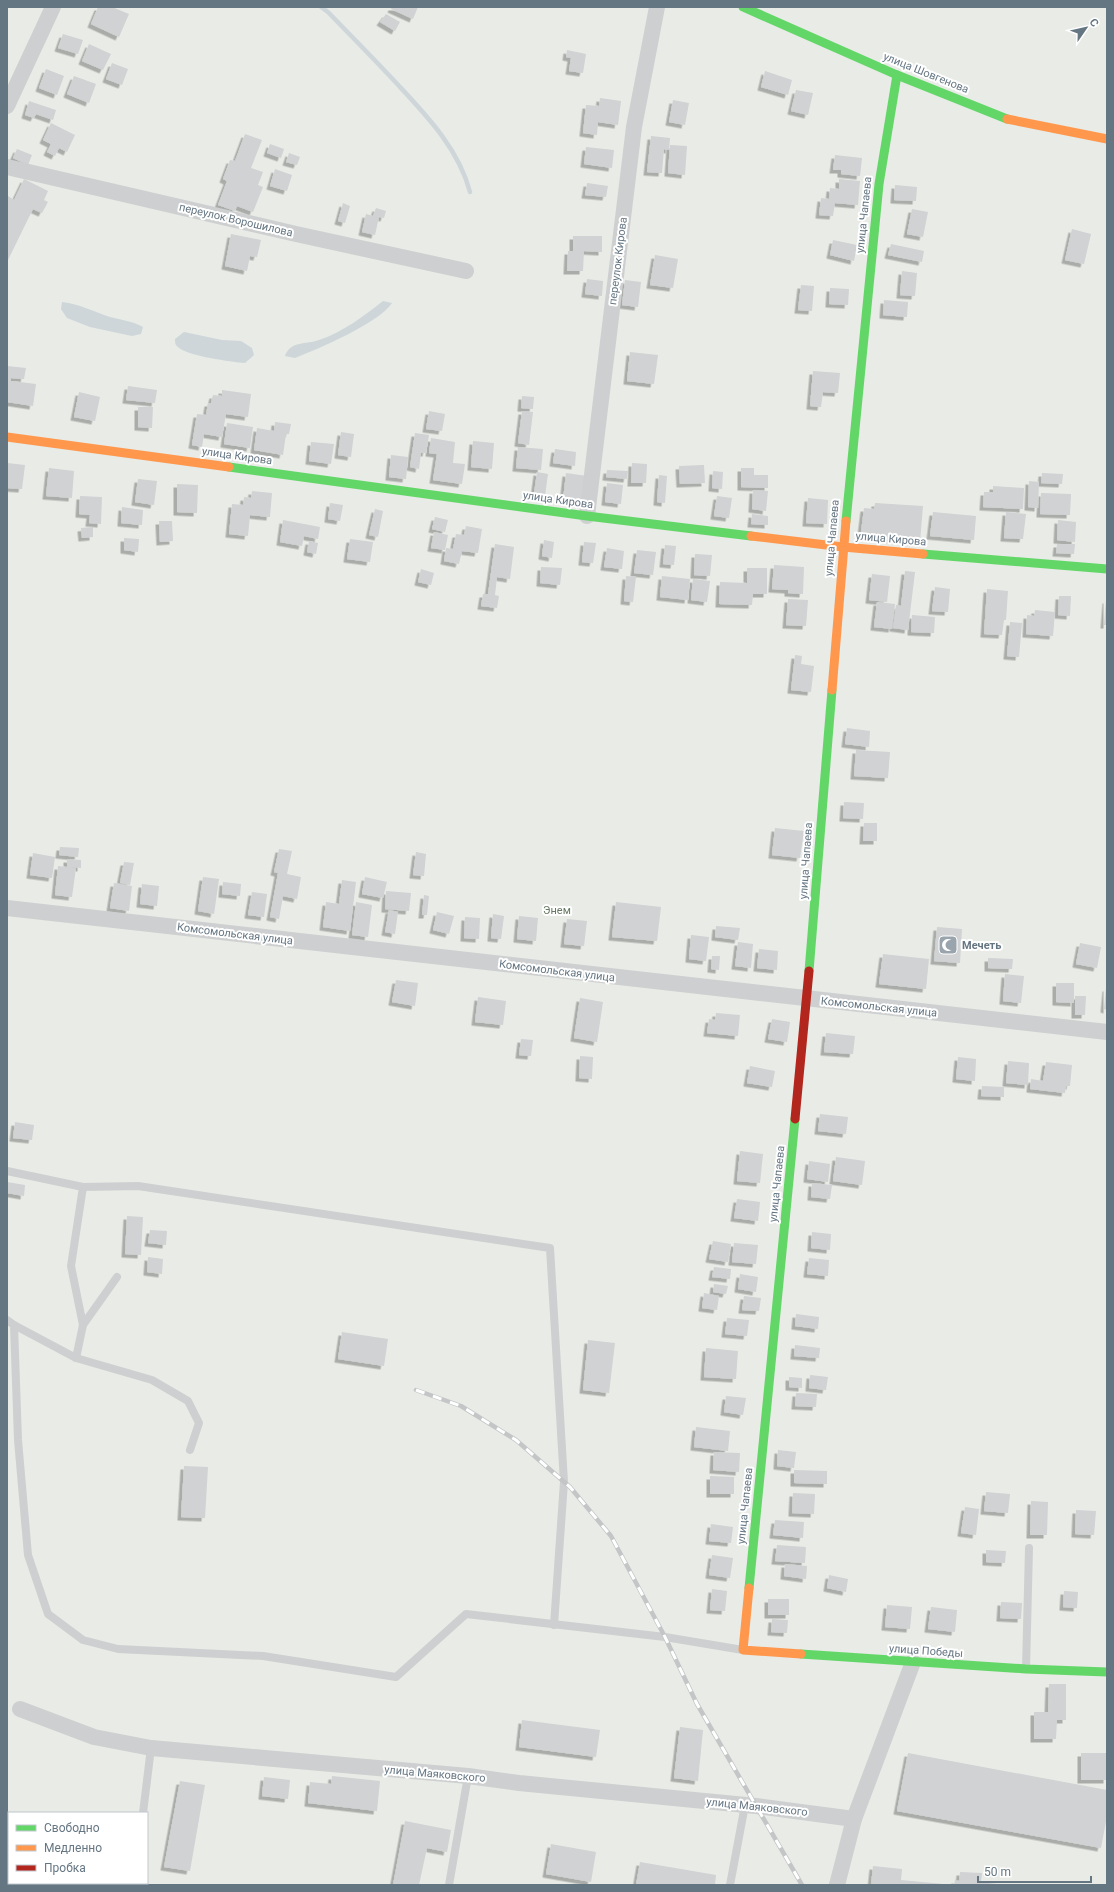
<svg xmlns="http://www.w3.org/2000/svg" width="1114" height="1892" font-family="Roboto,sans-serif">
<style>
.green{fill:#e8ebe6;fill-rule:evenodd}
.water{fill:#ced6d9}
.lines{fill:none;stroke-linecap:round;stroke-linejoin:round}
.stream{stroke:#ced6d9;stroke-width:4.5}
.building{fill:#d0d2d3;filter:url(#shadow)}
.lane{stroke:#cecfd0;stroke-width:8}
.street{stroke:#cecfd0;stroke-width:16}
.fast{stroke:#63d668;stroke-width:9}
.slow{stroke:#ff974d;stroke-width:9}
.jam{stroke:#b3261e;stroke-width:9}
.rail-casing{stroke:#c3c5c6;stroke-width:4.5}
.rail{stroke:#fff;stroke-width:3;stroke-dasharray:9;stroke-linecap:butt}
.labels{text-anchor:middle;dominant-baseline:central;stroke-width:4;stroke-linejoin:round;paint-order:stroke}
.street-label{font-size:11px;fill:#657683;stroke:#fff}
.park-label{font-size:11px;fill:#687a64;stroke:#fff}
.poi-label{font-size:11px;font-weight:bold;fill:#657683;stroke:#fff;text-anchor:start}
</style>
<defs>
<filter id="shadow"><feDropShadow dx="-3.5" dy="3.5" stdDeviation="0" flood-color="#0004"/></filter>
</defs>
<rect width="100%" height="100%" fill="#f9f9f9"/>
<!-- green -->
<path class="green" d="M7,7h1100v1878h-1100zM9,1813h138v70h-138z"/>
<!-- water -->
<g class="water">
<path d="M383,301l9,2c-13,20 -74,46 -97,55l-10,-2c6,-16 21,-11 34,-16 24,-8 45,-24 64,-39z"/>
<path d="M62,302c18,2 32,10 48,15 12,3 22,4 33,10l-2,7 -9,2 -42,-9 -23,-9 -6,-9z"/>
<path d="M184,332l38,8 19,1 11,7 2,7 -9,8c-13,-1 -58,-7 -67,-16 -3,-2 -3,-5 -3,-8z"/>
</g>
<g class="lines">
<!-- stream -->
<path class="stream" d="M321,7l7,5c24,25 48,49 72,75 28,30 59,63 70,105"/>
</g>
<!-- building -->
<g class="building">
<polygon points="98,7 112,7 129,14 119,37 91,24"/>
<polygon points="392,7 418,7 413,19 391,9"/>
<polygon points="386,14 400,22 395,31 380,22"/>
<polygon points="63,34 83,40 78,54 58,48"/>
<polygon points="89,44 111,54 103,70 82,61"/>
<polygon points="567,50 586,54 583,73 569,71 571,58 566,57"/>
<polygon points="112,63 128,69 122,85 106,79"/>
<polygon points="46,69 64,76 57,95 39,88"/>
<polygon points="765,71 792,80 788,95 761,87"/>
<polygon points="74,76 96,84 89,103 67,94"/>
<polygon points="796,90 813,93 808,115 791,111"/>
<polygon points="600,98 621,101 618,125 598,122 597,135 583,133 586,105 599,106"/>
<polygon points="673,100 689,103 685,125 669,122"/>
<polygon points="29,101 56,110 53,120 36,114 34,118 25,115"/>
<polygon points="51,123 75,135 67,152 59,148 55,156 47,152 51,144 43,140"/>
<polygon points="245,134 262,140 251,168 263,172 258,185 263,187 253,212 237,206 235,211 218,205 227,181 223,179 230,160 235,161"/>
<polygon points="651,136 670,138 669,150 664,149 662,173 647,172"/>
<polygon points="270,144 284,149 281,158 267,153"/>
<polygon points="670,145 687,146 685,175 668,173"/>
<polygon points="586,147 614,150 612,168 584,164"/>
<polygon points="17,149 32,155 28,165 13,158"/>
<polygon points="289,153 300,157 297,165 286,162"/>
<polygon points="835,155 862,158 860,176 841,174 841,170 833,170"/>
<polygon points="275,169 292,175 287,191 270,186"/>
<polygon points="24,179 48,191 44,200 48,202 42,213 33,209 7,262 7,198 8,196 14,200"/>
<polygon points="839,179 860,181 858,205 835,203 833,216 819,215 821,198 829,199 830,188 839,189"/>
<polygon points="587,183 608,186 606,197 585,195"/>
<polygon points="895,185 917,187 916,201 894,200"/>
<polygon points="343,203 350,206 345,223 338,221"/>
<polygon points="376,208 386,211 384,218 379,217 375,235 362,232 366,214 373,216"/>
<polygon points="912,209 928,212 923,237 907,234"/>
<polygon points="1072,229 1091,234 1084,264 1065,260"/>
<polygon points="231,234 261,240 257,257 250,256 247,271 225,266"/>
<polygon points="573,236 602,236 602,252 584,251 583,271 567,271 568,251 573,251"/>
<polygon points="833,240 857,245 854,261 830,255"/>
<polygon points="891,244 924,251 922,262 888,255"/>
<polygon points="655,255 678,259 673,288 650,285"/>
<polygon points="902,271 917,273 915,296 900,295"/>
<polygon points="587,279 603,281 602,296 585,294"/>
<polygon points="625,280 641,282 638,307 622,305"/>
<polygon points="801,285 814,286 812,311 798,310"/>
<polygon points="830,288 849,289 848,305 829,304"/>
<polygon points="884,300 908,302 907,317 883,315"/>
<polygon points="630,352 658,355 654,384 627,381"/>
<polygon points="7,366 26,368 24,379 11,378 11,381 36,384 33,406 7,402"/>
<polygon points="813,371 840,373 838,393 823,392 821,407 810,406"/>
<polygon points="128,386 157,390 155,403 126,400"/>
<polygon points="222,390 251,394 248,417 226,414 222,437 204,434 202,447 192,445 197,414 206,415 208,403 211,403 213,395 222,396"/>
<polygon points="79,392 100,397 95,421 74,417"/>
<polygon points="522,396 534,397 533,409 521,408"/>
<polygon points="138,407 153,407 152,428 138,427"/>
<polygon points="429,411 445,414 442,431 426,429"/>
<polygon points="522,411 533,412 529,445 518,443"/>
<polygon points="275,422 291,424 289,434 286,434 283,455 254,450 257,428 274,431"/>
<polygon points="227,423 253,427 250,448 224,444"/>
<polygon points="341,432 354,434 351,457 338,455"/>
<polygon points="415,433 429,435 426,453 421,453 419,469 410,467"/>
<polygon points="431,438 455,442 453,463 465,464 462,484 433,480 437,454 429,453"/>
<polygon points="473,441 494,443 492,469 471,467"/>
<polygon points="311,442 334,444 331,464 309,461"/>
<polygon points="518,447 543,449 541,470 516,468"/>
<polygon points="555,449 576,452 575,466 553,463"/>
<polygon points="391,455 408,457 406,479 389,477"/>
<polygon points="7,463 25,465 22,489 7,488"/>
<polygon points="632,463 647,464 646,483 631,483"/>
<polygon points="704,465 705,483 680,484 679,466"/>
<polygon points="49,468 74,471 72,498 46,496"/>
<polygon points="741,468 754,468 754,475 768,475 768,488 741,487"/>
<polygon points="607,470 628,471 627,479 606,477"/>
<polygon points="713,471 723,472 722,489 712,488"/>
<polygon points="537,472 548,474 545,496 534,494"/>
<polygon points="566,473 587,476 583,503 563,500"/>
<polygon points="1042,473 1063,474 1062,484 1041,483"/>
<polygon points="659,475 667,476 665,503 657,502"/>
<polygon points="138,479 157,481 154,505 135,502"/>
<polygon points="1029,481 1039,482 1038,508 1028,507"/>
<polygon points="607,483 623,485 621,504 605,502"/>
<polygon points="177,484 198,485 197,513 177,512"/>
<polygon points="993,486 1024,488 1023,509 983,507 984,492 993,492"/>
<polygon points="753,490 768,491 766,511 752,509"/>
<polygon points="252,491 272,493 270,517 250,515 248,536 229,534 232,504 243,505 244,497 251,498"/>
<polygon points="1041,493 1071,494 1070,515 1040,514"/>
<polygon points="80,496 102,497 101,524 89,523 90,515 79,514"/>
<polygon points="717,496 732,498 729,518 714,516"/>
<polygon points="808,498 828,500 827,524 806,523"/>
<polygon points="330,503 343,505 340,521 328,519"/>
<polygon points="875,503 923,506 920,542 883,539 883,534 861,532 864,508 874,509"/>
<polygon points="122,507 143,510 142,525 121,523"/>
<polygon points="375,509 383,511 378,537 369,535"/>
<polygon points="933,512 976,516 974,540 930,536"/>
<polygon points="1006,512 1026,514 1023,539 1004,538"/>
<polygon points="752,514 768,516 768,525 751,524"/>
<polygon points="435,517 448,520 445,532 432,529"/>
<polygon points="283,520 320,527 318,539 304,536 302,546 280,542"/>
<polygon points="1058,520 1076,522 1075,542 1057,540"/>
<polygon points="159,521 172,521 173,541 160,542"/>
<polygon points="466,526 482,529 478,553 462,551 459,564 444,561 446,548 453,549 456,534 464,535"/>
<polygon points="93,527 93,537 82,538 81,528"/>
<polygon points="434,532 448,535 445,550 431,548"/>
<polygon points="124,538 139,539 138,552 124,550"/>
<polygon points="350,539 373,542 370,562 347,559"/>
<polygon points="544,540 554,542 552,558 542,556"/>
<polygon points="309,541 318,543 316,554 307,552"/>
<polygon points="584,542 596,543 593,563 582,562"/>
<polygon points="495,544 514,547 510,579 497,577 495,595 499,596 497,608 481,606 483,594 488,594"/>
<polygon points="1057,544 1075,544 1074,554 1056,553"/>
<polygon points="665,545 676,546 674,565 663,564"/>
<polygon points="607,548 624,551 622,569 604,567"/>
<polygon points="637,550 656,552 653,575 634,573"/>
<polygon points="695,554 712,555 710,576 694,575"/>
<polygon points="774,565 804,567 803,594 788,593 788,590 772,589"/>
<polygon points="541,567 562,568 560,585 540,583"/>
<polygon points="747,568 767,568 767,594 753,594 752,605 719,604 720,582 747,583"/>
<polygon points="421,569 434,573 431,585 418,582"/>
<polygon points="905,571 915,572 908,630 893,628 896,605 901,606"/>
<polygon points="872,574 890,576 887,602 869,600"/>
<polygon points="626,576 636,577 633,602 624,601"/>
<polygon points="662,576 690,579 688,600 660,597"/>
<polygon points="693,579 710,581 707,602 691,600"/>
<polygon points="935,587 950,589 948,612 932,611"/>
<polygon points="987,589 1008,591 1006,620 1004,620 1002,635 984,634"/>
<polygon points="1059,596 1071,596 1070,616 1058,615"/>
<polygon points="788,599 808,600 806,626 786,625"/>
<polygon points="1106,600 1107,600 1107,625 1104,625"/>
<polygon points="877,602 895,604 892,629 874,627"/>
<polygon points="1035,610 1055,612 1053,636 1026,634 1027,615 1034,616"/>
<polygon points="912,615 935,617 934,633 911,632"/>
<polygon points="1010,622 1022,623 1019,657 1007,656"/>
<polygon points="795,655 802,656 801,664 814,666 811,692 791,690"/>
<polygon points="847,728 870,731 869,747 845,744"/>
<polygon points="856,750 890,752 888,778 854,776"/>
<polygon points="844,802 864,803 863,819 843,818"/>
<polygon points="864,823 877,823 877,841 863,841"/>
<polygon points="775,828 804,831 800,858 772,855"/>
<polygon points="60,847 79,848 78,857 59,855"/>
<polygon points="279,849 292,851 287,874 301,877 297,899 283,896 279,919 270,917 278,873 274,872"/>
<polygon points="416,852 426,854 424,876 413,875"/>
<polygon points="33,853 55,857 52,878 30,875"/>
<polygon points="67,859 81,860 81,868 68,867 76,868 72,897 55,895 58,866 67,867"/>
<polygon points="124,862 134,863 130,885 120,883"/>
<polygon points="203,877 219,879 214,914 198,911"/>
<polygon points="365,877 387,882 383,898 362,894"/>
<polygon points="342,880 356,882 350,931 323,927 326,902 339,904"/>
<polygon points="223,882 241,884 240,896 222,894"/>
<polygon points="114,883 132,886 129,911 110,908"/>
<polygon points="142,884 159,886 157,906 140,904"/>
<polygon points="386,891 411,893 409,911 385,909"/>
<polygon points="252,892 267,894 264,917 248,915"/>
<polygon points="424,895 429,896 427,915 422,915"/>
<polygon points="356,902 372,905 368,937 352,935"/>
<polygon points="616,902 661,907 657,941 612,937"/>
<polygon points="389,910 398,912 395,934 385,932"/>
<polygon points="437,912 454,916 449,934 433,930"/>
<polygon points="493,914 504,916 501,939 491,938"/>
<polygon points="519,916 538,918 536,941 517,939"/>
<polygon points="465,917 480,918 479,939 464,938"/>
<polygon points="567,919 587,921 584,946 564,944"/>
<polygon points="716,926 740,928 738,940 715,937"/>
<polygon points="937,927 962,929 960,963 934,961"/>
<polygon points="691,935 709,937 706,961 689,959"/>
<polygon points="738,942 753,944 751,968 735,966"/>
<polygon points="1080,943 1101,947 1097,968 1076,964"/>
<polygon points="759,949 778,951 777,970 757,968"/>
<polygon points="883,954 929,959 926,989 879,984"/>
<polygon points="712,956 720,956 719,970 711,969"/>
<polygon points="988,958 1013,959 1012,969 988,968"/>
<polygon points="1005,974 1024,976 1021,1003 1003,1001"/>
<polygon points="396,980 418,983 415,1006 392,1002"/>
<polygon points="1056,983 1074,983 1074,1003 1056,1002"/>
<polygon points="1106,988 1107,988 1107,1010 1104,1009"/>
<polygon points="1075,996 1086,996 1085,1015 1075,1015"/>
<polygon points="478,997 506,1001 503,1025 475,1022"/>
<polygon points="580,998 603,1002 597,1042 574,1038"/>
<polygon points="716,1013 740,1015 738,1036 707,1033 709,1019 715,1020"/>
<polygon points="772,1019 790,1022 787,1042 768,1039"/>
<polygon points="826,1033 855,1036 853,1054 824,1052"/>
<polygon points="521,1039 533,1040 531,1056 519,1055"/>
<polygon points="580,1056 593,1057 592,1079 579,1078"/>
<polygon points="958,1057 976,1059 975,1081 956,1079"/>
<polygon points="1008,1061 1029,1063 1028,1085 1006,1083"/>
<polygon points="1046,1062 1072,1065 1070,1086 1066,1086 1065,1093 1030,1089 1031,1079 1043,1081"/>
<polygon points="750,1066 775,1071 772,1087 747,1083"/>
<polygon points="982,1086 1004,1087 1004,1097 981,1096"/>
<polygon points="820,1114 848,1117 846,1134 818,1131"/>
<polygon points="15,1122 34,1125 32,1140 13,1138"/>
<polygon points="740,1151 763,1154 760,1183 737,1181"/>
<polygon points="836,1157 865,1161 862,1185 833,1181"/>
<polygon points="809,1161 830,1164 828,1182 807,1179"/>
<polygon points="7,1182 25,1185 24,1196 7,1193"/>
<polygon points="812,1183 832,1185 830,1199 811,1197"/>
<polygon points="737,1199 760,1202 758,1221 734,1218"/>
<polygon points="127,1216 143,1217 141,1255 125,1254"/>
<polygon points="150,1230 167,1231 166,1245 148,1243"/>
<polygon points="812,1232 831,1234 830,1250 811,1248"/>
<polygon points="713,1241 731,1244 728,1262 709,1259"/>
<polygon points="734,1243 758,1245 756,1264 732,1262"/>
<polygon points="148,1257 163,1259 162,1274 147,1272"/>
<polygon points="809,1258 829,1260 828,1276 807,1274"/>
<polygon points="714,1267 731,1269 730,1279 712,1277"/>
<polygon points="740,1274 758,1277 756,1292 738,1289"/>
<polygon points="714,1284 728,1286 726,1294 713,1292"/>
<polygon points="704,1293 719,1296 717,1310 702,1308"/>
<polygon points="744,1296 761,1298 759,1311 742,1310"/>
<polygon points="796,1314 819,1317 818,1329 795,1326"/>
<polygon points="727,1318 749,1320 747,1336 725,1334"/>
<polygon points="342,1332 388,1339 384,1366 338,1359"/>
<polygon points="588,1340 615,1343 609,1393 583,1390"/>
<polygon points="795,1345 820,1348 819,1358 794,1356"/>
<polygon points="706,1348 738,1351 736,1379 704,1377"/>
<polygon points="810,1375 828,1377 826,1390 809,1388"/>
<polygon points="789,1377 802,1378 802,1388 789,1387"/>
<polygon points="796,1393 817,1394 816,1407 795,1406"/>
<polygon points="726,1396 746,1398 743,1415 724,1412"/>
<polygon points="696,1427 730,1431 728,1451 694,1447"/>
<polygon points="778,1450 796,1452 794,1468 777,1466"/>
<polygon points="714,1452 740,1453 739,1472 713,1470"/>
<polygon points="184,1466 208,1467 205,1518 181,1517"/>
<polygon points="794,1470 827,1471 827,1484 794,1483"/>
<polygon points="710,1476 734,1477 734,1494 710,1494"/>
<polygon points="986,1492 1010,1494 1008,1513 984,1511"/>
<polygon points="793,1493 815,1494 814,1514 792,1513"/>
<polygon points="1031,1501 1048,1502 1047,1535 1030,1535"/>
<polygon points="965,1507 979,1509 976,1535 961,1533"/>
<polygon points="1076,1510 1096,1511 1094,1535 1075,1534"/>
<polygon points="775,1520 804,1522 803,1538 773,1535"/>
<polygon points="711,1524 733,1527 731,1543 709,1541"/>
<polygon points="777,1545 806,1547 805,1563 775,1561"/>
<polygon points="986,1550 1006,1551 1005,1563 986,1562"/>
<polygon points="712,1555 733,1558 730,1578 709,1575"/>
<polygon points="785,1564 807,1566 806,1579 784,1576"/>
<polygon points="829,1575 848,1579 846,1592 827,1588"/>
<polygon points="712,1589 727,1591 725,1611 710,1610"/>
<polygon points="1064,1591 1078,1592 1077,1608 1063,1607"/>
<rect x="768" y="1599" width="21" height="16"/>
<polygon points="1001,1602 1022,1603 1021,1619 1000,1618"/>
<polygon points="887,1605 912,1607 910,1629 885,1627"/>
<polygon points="931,1607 957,1610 955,1632 928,1629"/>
<polygon points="772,1619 788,1620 787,1633 771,1632"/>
<polygon points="1049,1684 1066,1684 1066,1720 1057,1720 1056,1739 1034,1739 1034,1712 1048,1712"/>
<polygon points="522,1720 600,1730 596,1757 519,1747"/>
<polygon points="680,1727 703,1730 698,1781 674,1778"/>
<polygon points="908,1753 1107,1790 1107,1816 1101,1848 897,1811"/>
<rect x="1081" y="1753" width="26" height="27"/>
<polygon points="332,1776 380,1781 377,1811 308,1803 310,1782 331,1784"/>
<polygon points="264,1777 290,1780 288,1799 262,1796"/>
<polygon points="180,1781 205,1785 190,1871 164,1867"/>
<polygon points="405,1821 451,1830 447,1852 427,1848 419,1885 393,1885"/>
<polygon points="551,1844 596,1852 591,1882 546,1874"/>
<polygon points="640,1862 716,1875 715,1885 636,1885"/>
<polygon points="873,1866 902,1869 901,1880 954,1885 871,1885"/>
<polygon points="960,1872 982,1873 981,1882 1004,1885 954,1885 955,1880 959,1881"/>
</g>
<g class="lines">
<!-- lane -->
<g class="lane">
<polyline points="7,1171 83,1187 71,1266 83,1325 76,1358"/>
<polyline points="83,1187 138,1186 550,1248 564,1482 554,1625"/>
<polyline points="7,1320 14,1325 18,1440 28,1555 48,1614 83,1640 118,1649 263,1656 396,1677 466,1614 665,1637 743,1650"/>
<polyline points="14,1325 76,1358 152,1380 188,1401 199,1423 190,1450"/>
<polyline points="83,1325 117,1277"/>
<polyline points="1026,1669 1029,1548"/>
<polyline points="143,1813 151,1748"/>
<polyline points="139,1885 139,1883"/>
<polyline points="449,1885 468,1776"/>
<polyline points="730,1885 745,1805"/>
</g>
<!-- street -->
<g class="street">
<polyline points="7,106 53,7"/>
<polyline points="7,167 296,234 466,271"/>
<polyline points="587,516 634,127 657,7"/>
<polyline points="7,908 1107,1032"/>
<polyline points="20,1709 94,1737 151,1748 468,1776 519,1783 756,1806 854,1819"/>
<polyline points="837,1885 854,1819 913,1662"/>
</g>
<!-- fast -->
<g class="fast">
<polyline points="743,7 897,75 1007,119"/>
<polyline points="229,467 587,516 751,536"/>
<polyline points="846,521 879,184 897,75"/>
<polyline points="923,554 1107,569"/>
<polyline points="809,971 832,690"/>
<polyline points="749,1588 795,1119"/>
<polyline points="801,1654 1026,1669 1107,1672"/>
</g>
<!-- slow -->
<g class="slow">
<polyline points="1007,119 1107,139"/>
<polyline points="7,437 229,467"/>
<polyline points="751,536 843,547 923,554"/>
<polyline points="832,690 846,521"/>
<polyline points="749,1588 743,1650 801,1654"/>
</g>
<!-- jam -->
<polyline class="jam" points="795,1119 809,971"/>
<!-- rail casing -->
<g class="rail-casing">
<polyline id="rail" points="416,1390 461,1406 516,1440 570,1487 611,1536 665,1637 697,1704 802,1885"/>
</g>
<!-- rail -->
<use href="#rail" class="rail"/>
</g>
<!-- icons -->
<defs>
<g id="mosque-square" transform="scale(1)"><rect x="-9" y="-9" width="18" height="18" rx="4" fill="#99a4ac" stroke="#fff"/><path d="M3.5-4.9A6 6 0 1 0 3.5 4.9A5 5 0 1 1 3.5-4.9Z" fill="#fff"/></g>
</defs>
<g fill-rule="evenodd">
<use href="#mosque-square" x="948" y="945"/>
</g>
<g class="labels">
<!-- street labels -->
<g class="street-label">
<text transform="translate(926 73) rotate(22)">улица Шовгенова</text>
<text transform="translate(864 215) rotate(-84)">улица Чапаева</text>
<text transform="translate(236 220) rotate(13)">переулок Ворошилова</text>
<text transform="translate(618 261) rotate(-83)">переулок Кирова</text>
<text transform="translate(237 456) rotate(8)">улица Кирова</text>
<text transform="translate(558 500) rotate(8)">улица Кирова</text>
<text transform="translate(832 538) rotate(-85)">улица Чапаева</text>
<text transform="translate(891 539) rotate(5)">улица Кирова</text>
<text transform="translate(806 861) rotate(-86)">улица Чапаева</text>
<text transform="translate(235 934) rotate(7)">Комсомольская улица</text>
<text transform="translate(557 971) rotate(7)">Комсомольская улица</text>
<text transform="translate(879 1007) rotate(6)">Комсомольская улица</text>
<text transform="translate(777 1184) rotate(-84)">улица Чапаева</text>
<text transform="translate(745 1506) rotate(-84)">улица Чапаева</text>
<text transform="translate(926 1651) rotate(4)">улица Победы</text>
<text transform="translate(435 1774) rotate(5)">улица Маяковского</text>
<text transform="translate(757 1807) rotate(6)">улица Маяковского</text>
</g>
<!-- park labels -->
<g class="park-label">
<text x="557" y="910">Энем</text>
</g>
<!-- poi labels -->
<g class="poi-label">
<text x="962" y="945">Мечеть</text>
</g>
</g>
<!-- border -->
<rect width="1114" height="1892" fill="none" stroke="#657683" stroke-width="16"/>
<!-- legend -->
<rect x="8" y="1812" width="140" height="72" fill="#ffffff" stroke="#c1c8cd"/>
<rect x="16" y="1825" width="20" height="6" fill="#63d668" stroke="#c1c8cd"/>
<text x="44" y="1832" font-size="12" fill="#657683">Свободно</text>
<rect x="16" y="1845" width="20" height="6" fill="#ff974d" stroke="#c1c8cd"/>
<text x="44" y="1852" font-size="12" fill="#657683">Медленно</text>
<rect x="16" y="1865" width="20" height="6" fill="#b3261e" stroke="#c1c8cd"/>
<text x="44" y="1872" font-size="12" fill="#657683">Пробка</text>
<!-- north arrow -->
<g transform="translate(1086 28) rotate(56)" stroke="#ffffff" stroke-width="3" paint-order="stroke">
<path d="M0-3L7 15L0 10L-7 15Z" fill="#657683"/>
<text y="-6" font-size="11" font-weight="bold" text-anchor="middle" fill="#657683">С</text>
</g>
<!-- scale -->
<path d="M978 1876v6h113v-6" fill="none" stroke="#657683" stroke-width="2"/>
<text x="984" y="1876" font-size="12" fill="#657683" stroke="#ffffff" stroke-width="3" paint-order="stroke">50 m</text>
</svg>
